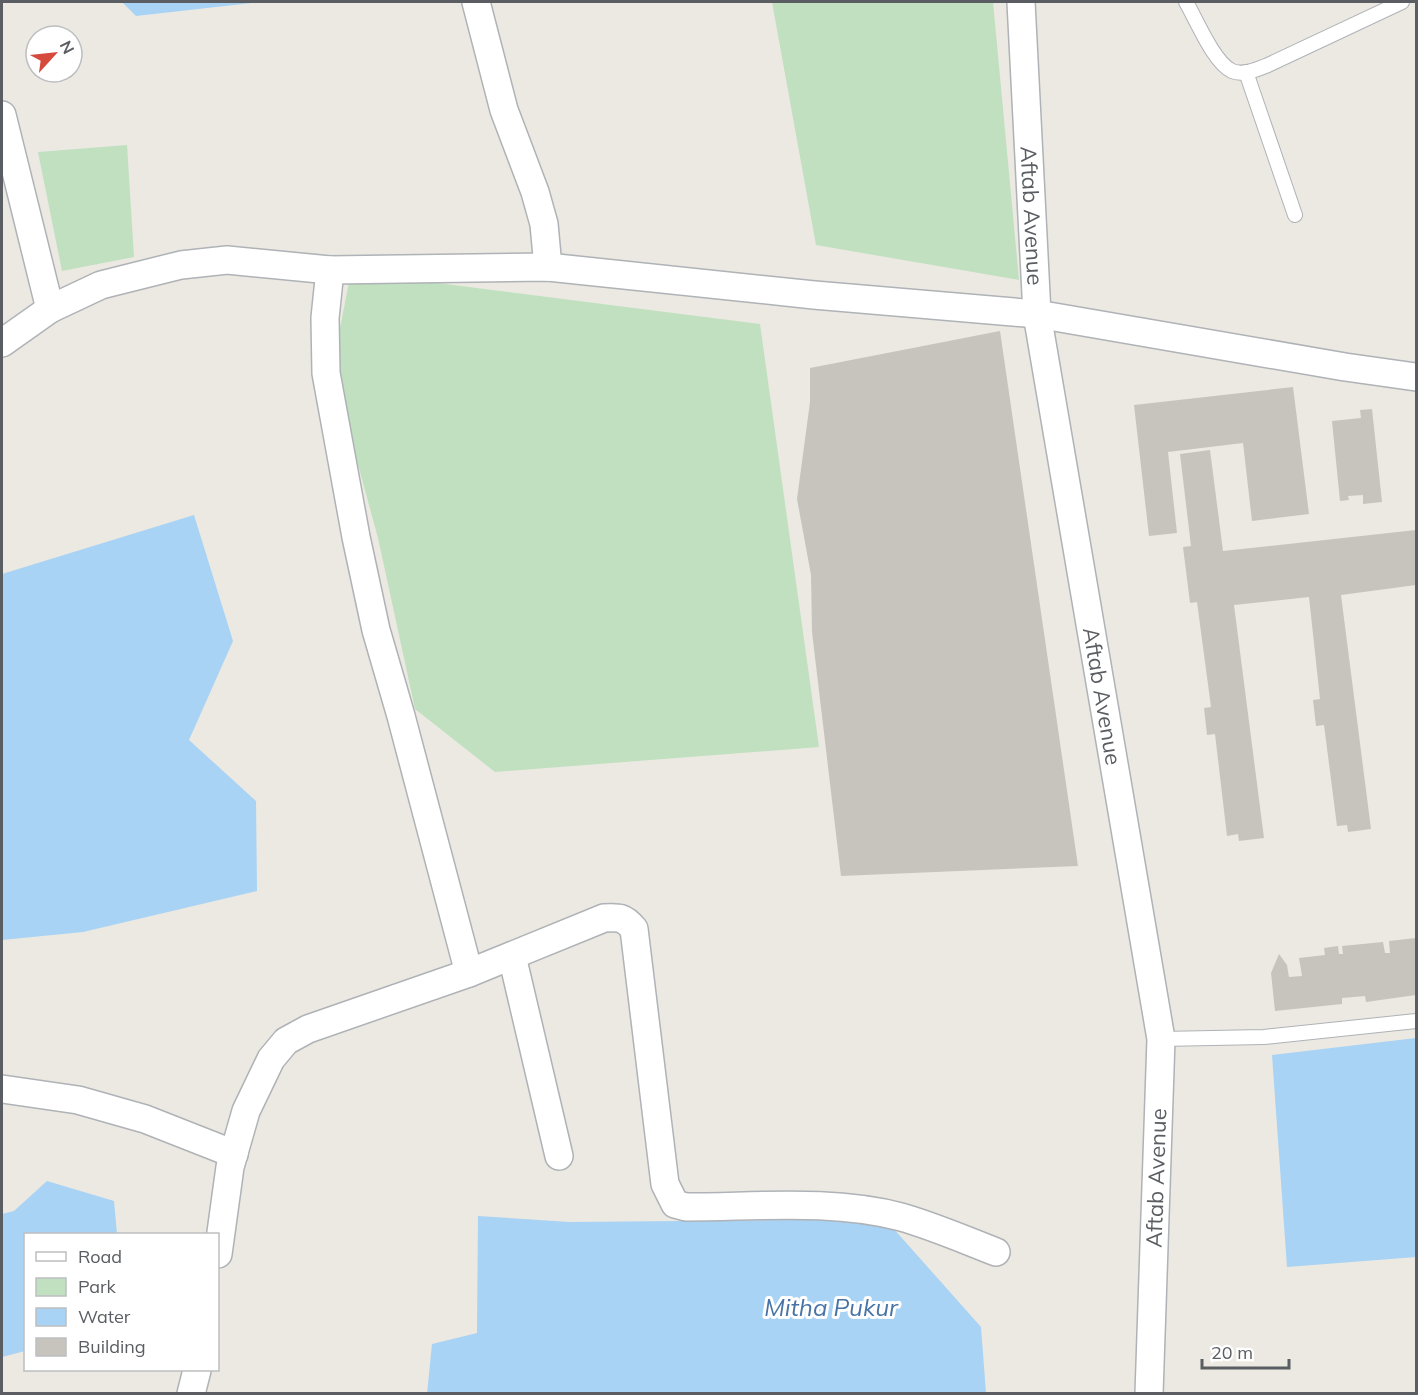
<svg xmlns="http://www.w3.org/2000/svg" width="1418" height="1395" font-family="Mulish,sans-serif">
<style>
.green{fill:#c0e0c0}
.water{fill:#a8d3f5}
.building{fill:#c7c4be}
.lines{fill:none;stroke-linecap:round;stroke-linejoin:round}
.lane-casing{stroke:#afb2b6;stroke-width:16}
.street-casing{stroke:#afb2b6;stroke-width:30}
.lane{stroke:#fff;stroke-width:14}
.street{stroke:#fff;stroke-width:27}
.labels{text-anchor:middle;dominant-baseline:central;stroke-width:6;stroke-linejoin:round;paint-order:stroke}
.street-label{font-size:22px;fill:#5a5d61;stroke:#fff}
.water-label{font-size:24px;font-style:italic;fill:#4874a5;stroke:#fff}
</style>
<rect width="100%" height="100%" fill="#ebe9e2"/>
<!-- green -->
<g class="green">
<polygon points="772,2 993,2 1019,280 816,245"/>
<polygon points="127,145 134,257 62,271 38,152"/>
<polygon points="351,272 760,324 819,747 495,772 415,709 378,538 332,369"/>
</g>
<!-- water -->
<g class="water">
<polygon points="122,2 261,2 136,16"/>
<polygon points="194,515 233,641 189,740 256,801 257,891 83,932 2,940 2,574"/>
<polygon points="1416,1038 1416,1257 1287,1267 1272,1055"/>
<polygon points="47,1181 114,1201 117,1234 26,1234 25,1351 2,1357 2,1214 14,1211"/>
<polygon points="478,1216 570,1222 885,1219 981,1327 986,1393 427,1394 432,1344 477,1333"/>
</g>
<!-- building -->
<g class="building">
<polygon points="1000,331 1078,866 841,876 812,632 811,575 797,499 810,402 810,368"/>
<polygon points="1293,387 1309,514 1252,521 1243,443 1168,452 1177,533 1149,536 1134,405"/>
<polygon points="1372,409 1382,502 1363,504 1363,495 1348,496 1349,500 1340,501 1332,421 1361,418 1360,410"/>
<polygon points="1210,450 1223,551 1416,530 1416,585 1341,595 1371,829 1348,832 1347,825 1337,826 1324,725 1316,726 1313,700 1320,699 1309,597 1234,605 1264,838 1239,841 1238,834 1227,836 1215,734 1207,735 1204,708 1211,707 1197,602 1190,603 1183,547 1191,546 1180,454"/>
<polygon points="1416,938 1416,995 1366,1002 1365,996 1342,998 1342,1004 1275,1011 1271,973 1279,954 1287,965 1289,977 1302,976 1299,958 1325,955 1324,948 1338,946 1339,954 1343,954 1342,946 1383,942 1385,953 1390,953 1389,941"/>
</g>
<g class="lines">
<!-- lane casing -->
<g class="lane-casing">
<g id="lane">
<path d="M1186,2c10,17 28,61 46,69 11,5 26,-2 36,-6l134,-63"/>
<polyline points="1246,72 1295,215"/>
<polyline points="1161,1039 1264,1037 1416,1021"/>
</g>
</g>
<!-- street casing -->
<g class="street-casing">
<g id="street">
<polyline points="476,2 504,110 535,192 544,224 548,267"/>
<path id="s1" d="M1021,2l16,312 124,725 -12,355"/>
<polyline points="2,115 50,309"/>
<polyline points="330,270 325,318 326,373 356,537 376,630 401,716 469,973"/>
<polyline points="2,343 50,309 101,285 181,265 227,260 330,270 548,267 814,295 1037,314 1345,367 1416,377"/>
<polyline points="512,956 559,1156"/>
<polyline points="2,1089 78,1100 145,1119 234,1154"/>
<path d="M218,1254l12,-87 16,-56 25,-52 15,-18 22,-12 161,-56 135,-55c15,-1 20,-1 30,11l31,255 10,20 11,3c71,0 146,-8 215,10 32,9 64,23 95,35"/>
<polyline points="191,1394 197,1370"/>
</g>
</g>
<!-- lane -->
<use href="#lane" class="lane"/>
<!-- street -->
<use href="#street" class="street"/>
</g>
<g class="labels">
<!-- street labels -->
<g class="street-label">
<text stroke="none"><textPath href="#s1" startOffset="214">Aftab Avenue</textPath></text>
<text stroke="none"><textPath href="#s1" startOffset="700">Aftab Avenue</textPath></text>
<text transform="translate(1156 1178) rotate(-88)">Aftab Avenue</text>
</g>
<!-- water labels -->
<g class="water-label">
<text x="831" y="1307">Mitha Pukur</text>
</g>
</g>
<!-- border -->
<rect width="1418" height="1395" fill="none" stroke="#5a5d61" stroke-width="6"/>
<!-- legend -->
<rect x="24" y="1233" width="195" height="138" fill="#ffffff" stroke="#bdbec0" stroke-width="1.5"/>
<rect x="36" y="1252" width="30" height="9" fill="#ffffff" stroke="#bdbec0" stroke-width="1.5"/>
<text x="78" y="1263" font-size="18" fill="#5a5d61">Road</text>
<rect x="36" y="1278" width="30" height="18" fill="#c0e0c0" stroke="#bdbec0" stroke-width="1.5"/>
<text x="78" y="1293" font-size="18" fill="#5a5d61">Park</text>
<rect x="36" y="1308" width="30" height="18" fill="#a8d3f5" stroke="#bdbec0" stroke-width="1.5"/>
<text x="78" y="1323" font-size="18" fill="#5a5d61">Water</text>
<rect x="36" y="1338" width="30" height="18" fill="#c7c4be" stroke="#bdbec0" stroke-width="1.5"/>
<text x="78" y="1353" font-size="18" fill="#5a5d61">Building</text>
<!-- north arrow -->
<g transform="translate(54 54) rotate(63)"><circle r="28" fill="#ffffff" stroke="#bdbec0" stroke-width="1.5"/>
<path d="M0-4.5L10 22L0 15L-10 22Z" fill="#d54a3d"/>
<text y="-9" font-size="16" font-weight="bold" text-anchor="middle" fill="#5a5d61">N</text>
</g>
<!-- scale -->
<path d="M1202 1359v9h87v-9" fill="none" stroke="#5a5d61" stroke-width="3"/>
<text x="1211" y="1359" font-size="18" fill="#5a5d61" stroke="#ffffff" stroke-width="4.5" paint-order="stroke">20 m</text>
</svg>
